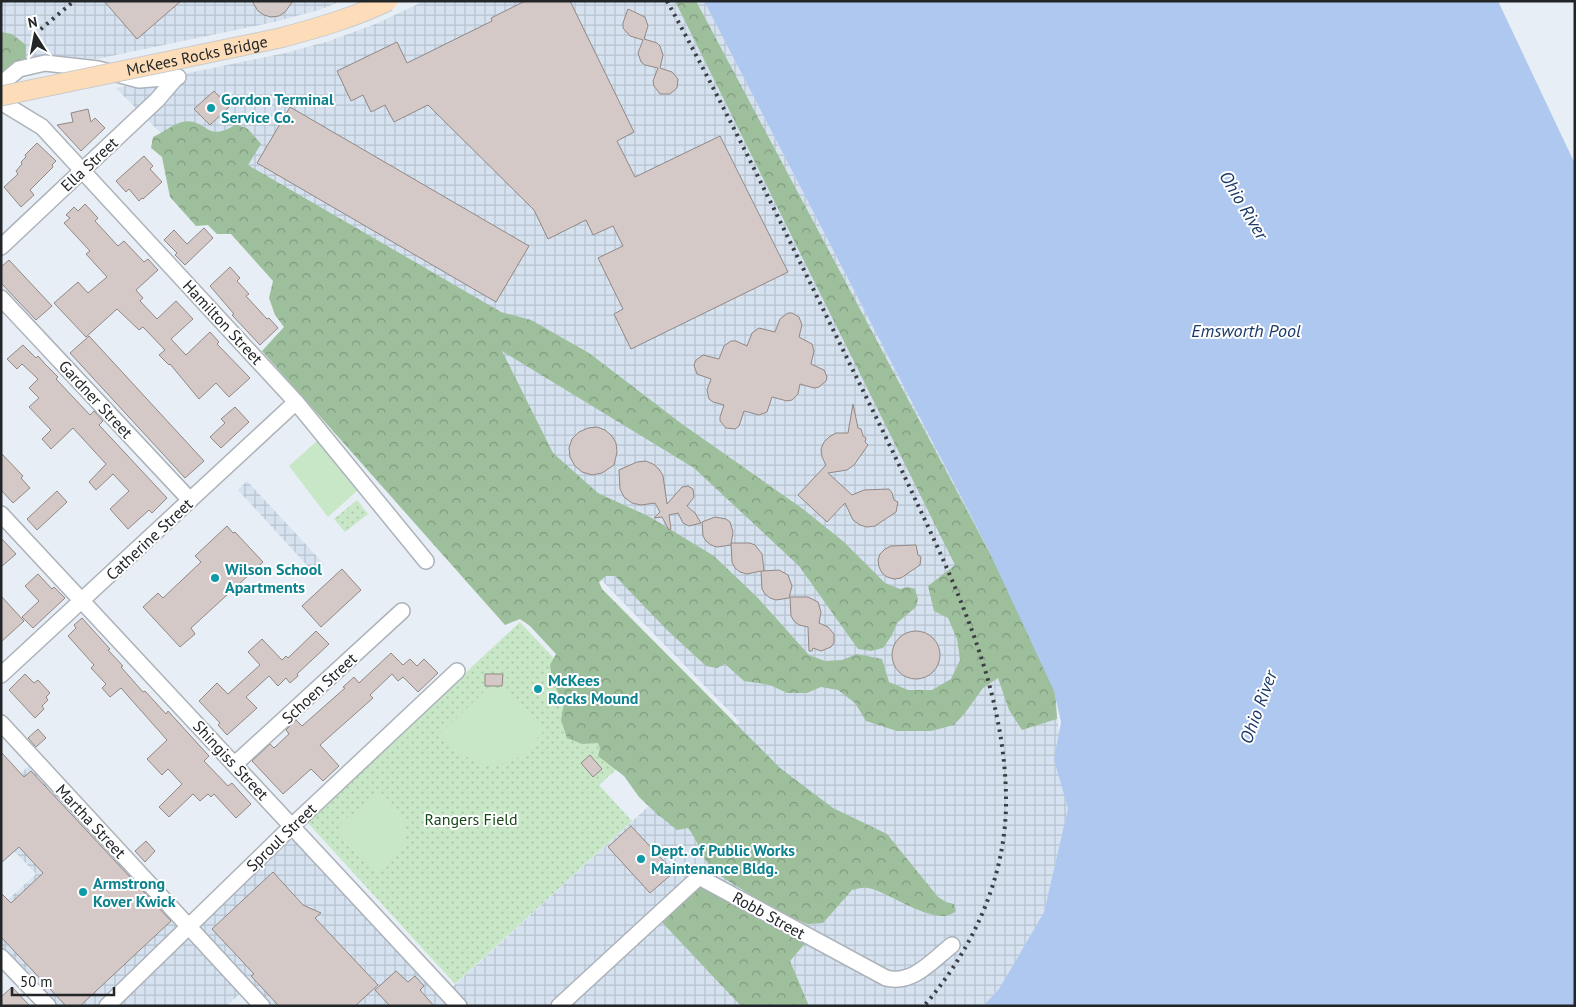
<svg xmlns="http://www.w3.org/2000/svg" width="1576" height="1007" font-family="'PT Sans',sans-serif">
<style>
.industrial{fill:url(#industrial-grid)}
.grass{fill:url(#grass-dots)}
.forest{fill:url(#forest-crowns)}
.garden{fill:#c8e7c7}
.water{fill:#afc8ef}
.building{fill:#d4c9c6;stroke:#928885}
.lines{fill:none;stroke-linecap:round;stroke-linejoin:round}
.minor-casing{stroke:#adb3ba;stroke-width:18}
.minor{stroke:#fff;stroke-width:15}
.rail{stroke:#3b3e42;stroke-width:4;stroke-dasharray:2.5 5;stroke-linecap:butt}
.major-bridge-casing{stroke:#cacbcc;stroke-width:21;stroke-linecap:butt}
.major-bridge{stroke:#fdddb9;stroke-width:19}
.culture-dot{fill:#0f9aa8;stroke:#fff;stroke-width:2}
.labels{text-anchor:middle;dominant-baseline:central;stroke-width:4;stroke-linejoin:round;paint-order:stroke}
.street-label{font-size:16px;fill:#232629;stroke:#fff}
.culture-label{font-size:16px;font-weight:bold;fill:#0d838f;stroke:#fff;text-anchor:start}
.park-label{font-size:16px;fill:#184719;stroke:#fff}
.water-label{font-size:18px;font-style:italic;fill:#1b3a69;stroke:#fff}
</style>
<defs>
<pattern id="industrial-grid" width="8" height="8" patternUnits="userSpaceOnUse" patternTransform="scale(1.25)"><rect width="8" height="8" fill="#d6e2f0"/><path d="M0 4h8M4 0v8" fill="none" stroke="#b7c2ce"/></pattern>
<pattern id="grass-dots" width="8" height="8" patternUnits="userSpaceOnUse" patternTransform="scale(1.25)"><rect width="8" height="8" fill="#c8e7c7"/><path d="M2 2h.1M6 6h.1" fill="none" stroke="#acc6ab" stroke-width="1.8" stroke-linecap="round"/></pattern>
<pattern id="forest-crowns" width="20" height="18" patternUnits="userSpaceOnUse" patternTransform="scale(1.25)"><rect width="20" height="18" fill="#9ebf9c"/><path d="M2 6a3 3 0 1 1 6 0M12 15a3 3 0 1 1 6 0" fill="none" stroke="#809b7f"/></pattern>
</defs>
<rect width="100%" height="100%" fill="#e7eef6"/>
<!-- industrial -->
<g class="industrial">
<polygon points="1,1 342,1 319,10 274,22 1,79"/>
<polygon points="424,1 704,1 987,547 1054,691 1068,808 1044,912 999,989 983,1006 262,1006 246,988 227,1006 48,1006 1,957 1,906 36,874 1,837 1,792 35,760 188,927 292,826 447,992 740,722 363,336 116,88 285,53 329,41 378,23"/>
<polygon points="247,481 324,564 314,573 238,490"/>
</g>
<!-- grass -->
<g class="grass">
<polygon points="357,500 368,514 345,532 334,519"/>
<polygon points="520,622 639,749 599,785 632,821 455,984 306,821"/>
</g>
<!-- forest -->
<g class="forest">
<path d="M675,1h21l347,652 12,33 2,33 -35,11 -13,-20 -11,-32 -15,10 -18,25 -11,12 -23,6h-34l-31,-10 -11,-18 -17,-13 -17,-3 -14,6h-20l-17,-8 -26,-4 -19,-17 -8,4 -11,-2 -39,-36 -52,-54h-9l-7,6 3,7 178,179 53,40 54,26 51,63 8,5 8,2 2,7c-20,18 -65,-19 -88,-23 -5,-1 -11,1 -16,2l-29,33c-4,0 -10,1 -15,1 -12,-2 -89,-46 -97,-56 -10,-12 -13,-28 -23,-40l-11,2 -21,-17 -17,-16 -15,-21 -26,-20 2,-8 -2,-5 -16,1 -15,-6 -6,-18 3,-17 -11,-20 -3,-18 6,-11 -26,-28 -10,-7 -15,6 -243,-274 22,-24 -9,-12 -6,-17 4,-17 -42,-47h-14l-9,-9 -12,1 -26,-29 -8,-40 -11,-9 2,-11c9,-4 19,-12 29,-15 24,-6 24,23 54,2l12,5 13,15 -13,21 253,147 30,8 58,33 93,71 121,85 41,33 41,41 15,6 8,-2 7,2 3,10 -2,8 -19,16 -5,12 -9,13 -12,3 -13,-2 -59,-83 -105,-98 -192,-117 51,102 45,40 52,24 64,39 43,41 52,58 16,6 17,-1 15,-6 25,5 7,23 19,8h24l19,-11 9,-19 -3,-21 -9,-21 -14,-7 -6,-25 27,-21z"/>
<polygon points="1,32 12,34 26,45 26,61 1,84"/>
<polygon points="699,879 809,939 790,961 809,1006 741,1006 657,917"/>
</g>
<!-- garden -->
<g class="garden">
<polygon points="318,440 358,490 328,517 289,466"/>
<path d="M488,688h14l41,44c-7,8 -14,16 -21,23 -5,4 -12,7 -18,8 -28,7 -46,-11 -63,-30z"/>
<path d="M379,791c6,6 14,12 19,19 19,27 1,46 -19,63l-30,-32 -9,-6 2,-15 10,-5z"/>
</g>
<!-- water -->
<polygon class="water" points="704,1 1498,1 1575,164 1575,1006 983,1006 999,989 1044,912 1068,808 1054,760 1061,722 1054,691 987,547"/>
<!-- building -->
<g class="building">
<polygon points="104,1 181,1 137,39"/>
<polygon points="252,1 293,1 285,12 279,16 271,17 264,15 258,11"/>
<polygon points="525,1 570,1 634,132 617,141 635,177 720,136 788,272 631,349 614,314 623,309 598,258 623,246 613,226 593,235 586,220 548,239 534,210 428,105 394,122 385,105 371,112 363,95 351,101 337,71 397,42 407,63 492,21 491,18"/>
<polygon points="628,9 645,17 648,26 644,39 657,43 660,46 663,55 660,68 672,72 678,79 677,88 670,94 660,94 654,86 653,81 658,68 645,65 641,62 638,53 643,40 630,36 623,28 623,23"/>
<polygon points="214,91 229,107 210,125 194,109"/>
<polygon points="290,107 529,246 496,302 257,163"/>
<polygon points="88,109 91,122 95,118 105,128 81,151 57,125 73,122 71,113"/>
<polygon points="37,143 56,161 52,165 53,167 30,190 34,195 21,207 4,187 18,174 16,171 22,164 21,162 26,157 25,155"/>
<polygon points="144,156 153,166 150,169 162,182 143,199 142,198 139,201 129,189 126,192 116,181"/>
<polygon points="85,204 98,218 95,221 118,246 124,241 144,262 148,259 158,270 136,290 143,298 140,301 157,319 176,301 193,319 171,339 186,355 210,332 219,342 217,344 250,378 229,397 216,383 199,399 170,364 169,365 159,355 165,350 143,327 139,330 117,309 86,337 54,303 78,282 88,293 107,277 86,254 90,251 64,223 70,218 66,215 74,207 78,211"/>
<polygon points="204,228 213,238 185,265 175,255 177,253 164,240 174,230 187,244"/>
<polygon points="9,260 52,306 36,320 1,283 1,267"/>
<polygon points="230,267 240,278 237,281 249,294 246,296 267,319 269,318 278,328 260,345 232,315 234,314 210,286"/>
<polygon points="788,313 792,313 799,317 802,325 799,337 812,344 814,351 811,364 824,370 827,377 826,381 819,387 814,388 800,384 798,394 792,400 787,401 772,397 767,412 759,415 744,411 739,426 735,429 726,428 720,421 720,417 724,405 713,402 709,399 707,390 711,379 697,374 694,365 696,360 703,355 719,359 724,346 731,341 736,341 747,346 752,333 759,328 775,332 780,319"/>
<polygon points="89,336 204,461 185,478 70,353"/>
<polygon points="23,345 36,358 38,356 45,364 58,377 56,379 90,415 94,411 103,421 99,425 167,498 152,513 149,510 128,529 110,509 129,491 113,474 96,490 89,482 106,464 73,428 51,449 42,439 51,430 29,407 39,398 29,388 38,379 22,364 17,369 7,359"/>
<polygon points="853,404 858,428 861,429 863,436 866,438 865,442 868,445 854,465 847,470 828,473 852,495 864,490 889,489 892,493 894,500 898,502 896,512 875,526 867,527 860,525 853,520 845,503 827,522 798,495 826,465 822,457 821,449 824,442 829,437 836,433 848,433"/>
<polygon points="235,407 249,422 221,448 210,437 225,423 221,419"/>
<polygon points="597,427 605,430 612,436 616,443 617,452 614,465 602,473 592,475 582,472 575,466 570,457 569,448 572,439 579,432 588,428"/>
<polygon points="1,453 23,476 21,478 30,488 13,503 1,490"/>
<polygon points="646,461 653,464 659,469 663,476 667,504 682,487 688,486 693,489 694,497 687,506 695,513 701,523 689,526 683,523 678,513 669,515 671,529 669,530 662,517 654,518 660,512 655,503 641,505 632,503 624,497 620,489 619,470 637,462"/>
<polygon points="57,491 67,502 37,530 27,519"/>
<polygon points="715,517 726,519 730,522 733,532 731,545 717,547 711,545 706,541 703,536 702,522"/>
<polygon points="227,526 233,533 235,532 263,562 191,628 195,634 180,647 143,607 158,593 163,598 201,562 195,556"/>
<polygon points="1,538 16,554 1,567"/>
<polygon points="731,543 750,543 755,545 762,554 764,570 762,571 779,570 788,575 792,586 789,598 776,600 770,598 765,594 762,589 761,571 747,574 740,572 735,568 732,562"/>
<polygon points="916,545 918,555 921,557 920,565 901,578 894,579 887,577 882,573 879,567 878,560 880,554 885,549 891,546"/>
<polygon points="342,569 361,590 321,627 302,606"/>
<polygon points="38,574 52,589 54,587 65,598 33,628 22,617 39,601 25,586"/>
<polygon points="1,596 24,621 1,642"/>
<polygon points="790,597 808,597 818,602 821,612 819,623 828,627 834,634 834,643 831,647 821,651 813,648 812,651 809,651 808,627 799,625 794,621 791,616"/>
<polygon points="82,618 110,649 108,650 123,666 121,667 143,692 145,691 166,714 168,711 209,756 204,761 228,786 232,783 251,804 236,818 214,794 211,797 208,794 200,801 193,794 169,817 159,807 182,784 168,769 162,775 147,759 167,740 121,688 110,697 102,688 106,684 91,668 94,665 68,636 76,628 74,625"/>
<circle cx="916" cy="655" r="24"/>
<polygon points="316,631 329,644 297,674 298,676 290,683 286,678 278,686 269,676 246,697 257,708 227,735 218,725 220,723 199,701 217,683 228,694 260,665 248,652 262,639 282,660 286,656 288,658"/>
<polygon points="391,653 403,665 410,659 417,666 424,659 438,673 418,692 403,677 398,681 392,674 370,695 373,698 320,745 339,766 323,781 311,769 283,794 252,761 270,744 274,748 289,734 286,730 296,720 302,726 345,688 343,687 354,677 359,683"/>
<polygon points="25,674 34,683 38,680 50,693 46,697 48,700 42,706 44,709 35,718 9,690"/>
<polygon points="485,674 503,674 502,686 485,686"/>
<polygon points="38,729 46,738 36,747 28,738"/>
<polygon points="1,752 24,777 31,771 171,921 80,1006 66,1006 1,937 1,893 11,903 43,873 19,847 1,863"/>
<polygon points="590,755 602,769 593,777 581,763"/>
<polygon points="631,826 674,872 650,893 608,847"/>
<polygon points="146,841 155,851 145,862 135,851"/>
<polygon points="273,872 303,905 321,913 315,918 378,985 355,1006 279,1006 251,976 254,974 212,929"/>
<polygon points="396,971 408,982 415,976 424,986 420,990 434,1006 390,1006 375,990"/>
<polygon points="12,987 30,1006 1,1006 1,997"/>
</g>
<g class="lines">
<!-- minor casing -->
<g class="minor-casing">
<g id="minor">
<polyline points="1,84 19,69 45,63 98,69 139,80 178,77"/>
<polyline points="1,102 42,127 296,402 426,561"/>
<polyline points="1,247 157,100 175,79"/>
<polyline points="1,298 190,500"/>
<polyline points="1,514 459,1006"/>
<polyline points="1,675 296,402"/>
<polyline points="1,723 262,1006"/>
<polyline points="235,764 402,611"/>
<polyline points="1,957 48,1006"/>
<polyline points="107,1006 292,826 457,671"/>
<path d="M559,1006l140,-129 187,101c27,7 47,-18 66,-33"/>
</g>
</g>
<!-- minor -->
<use href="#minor" class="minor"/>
<!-- rail -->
<g class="rail">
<path d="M667,1c63,115 119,233 177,351 24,49 49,99 72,149 45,95 91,197 90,304 -1,75 -34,145 -82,201"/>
<polyline points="35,34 74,1"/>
</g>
<!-- major-bridge casing -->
<g class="major-bridge-casing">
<g id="major-bridge">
<path id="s1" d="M1,96l279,-58c37,-10 73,-20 108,-37"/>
</g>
</g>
<!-- major-bridge -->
<use href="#major-bridge" class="major-bridge"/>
</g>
<!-- markers -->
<g class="culture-dot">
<circle cx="211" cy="108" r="5"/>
<circle cx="215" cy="578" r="5"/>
<circle cx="538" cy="689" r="5"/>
<circle cx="641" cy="859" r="5"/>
<circle cx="83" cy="892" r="5"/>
</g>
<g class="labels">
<!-- street labels -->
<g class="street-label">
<text stroke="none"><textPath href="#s1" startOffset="200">McKees Rocks Bridge</textPath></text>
<text transform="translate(89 164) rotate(-43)">Ella Street</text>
<text transform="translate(223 322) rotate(47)">Hamilton Street</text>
<text transform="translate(96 399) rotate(47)">Gardner Street</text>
<text transform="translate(149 539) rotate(-43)">Catherine Street</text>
<text transform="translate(319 688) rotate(-43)">Schoen Street</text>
<text transform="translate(231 760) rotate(47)">Shingiss Street</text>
<text transform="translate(91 821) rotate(47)">Martha Street</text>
<text transform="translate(281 837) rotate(-44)">Sproul Street</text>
<text transform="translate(769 915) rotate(29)">Robb Street</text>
</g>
<!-- culture labels -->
<g class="culture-label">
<text x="221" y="99">Gordon Terminal<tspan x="221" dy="18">Service Co.</tspan></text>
<text x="225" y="569">Wilson School<tspan x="225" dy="18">Apartments</tspan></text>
<text x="548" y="680">McKees<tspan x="548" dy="18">Rocks Mound</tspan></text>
<text x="651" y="850">Dept. of Public Works<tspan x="651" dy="18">Maintenance Bldg.</tspan></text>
<text x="93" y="883">Armstrong<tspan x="93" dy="18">Kover Kwick</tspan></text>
</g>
<!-- park labels -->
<g class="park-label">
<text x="471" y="819">Rangers Field</text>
</g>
<!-- water labels -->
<g class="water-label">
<text transform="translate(1244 205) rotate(59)">Ohio River</text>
<text x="1246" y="330">Emsworth Pool</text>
<text transform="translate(1258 707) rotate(-70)">Ohio River</text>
</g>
</g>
<!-- border -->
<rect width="1576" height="1007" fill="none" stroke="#232629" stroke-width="5"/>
<!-- north arrow -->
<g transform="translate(35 35) rotate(349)" stroke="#ffffff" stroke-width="4" paint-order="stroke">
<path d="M0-4L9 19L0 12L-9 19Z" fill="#232629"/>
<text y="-8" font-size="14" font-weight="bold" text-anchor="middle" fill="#232629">N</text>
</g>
<!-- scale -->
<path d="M12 987v8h102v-8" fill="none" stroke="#232629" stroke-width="2.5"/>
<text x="20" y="987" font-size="15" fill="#232629" stroke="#ffffff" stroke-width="4" paint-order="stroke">50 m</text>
</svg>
